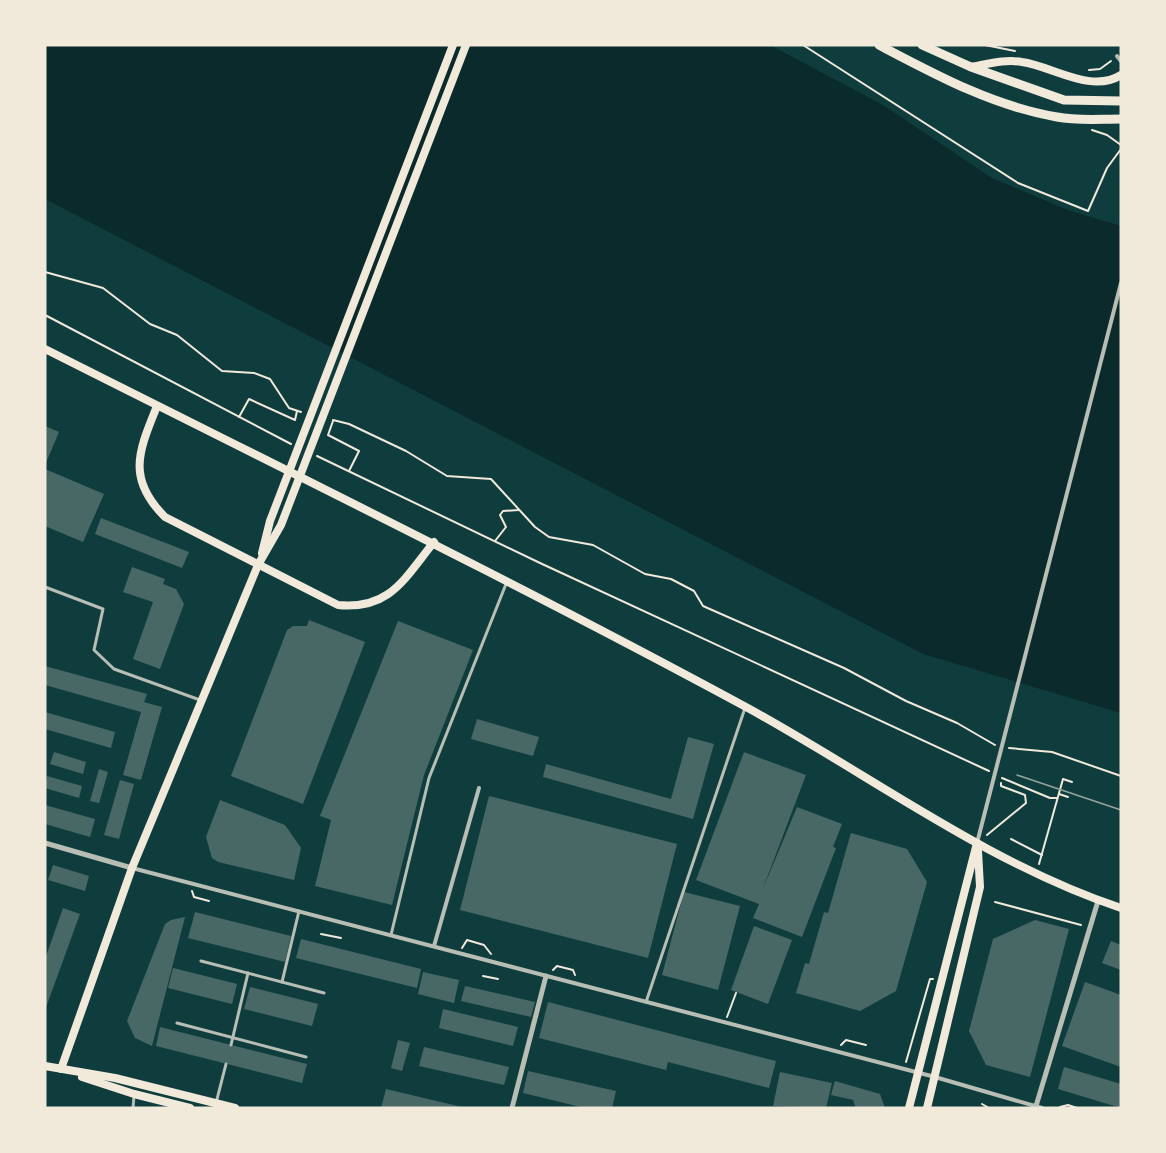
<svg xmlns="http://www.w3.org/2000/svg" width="1166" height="1153" font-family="Cabin,sans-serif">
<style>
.water{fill:#0a2a2b}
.building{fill:#486865}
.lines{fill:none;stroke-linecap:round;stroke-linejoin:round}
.path{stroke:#f1e9da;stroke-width:2}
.service{stroke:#b8beb3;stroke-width:3}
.pedestrian{stroke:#b8beb3;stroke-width:4}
.minor{stroke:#b8beb3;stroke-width:5}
.secondary{stroke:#f1e9da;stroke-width:8}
.primary{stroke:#f1e9da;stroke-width:8}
.trunk{stroke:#f1e9da;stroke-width:9}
.tram{stroke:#97a49c;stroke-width:1.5}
</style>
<rect width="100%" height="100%" fill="#0f3d3e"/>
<!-- water -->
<polygon class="water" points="45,45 770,45 883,105 992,178 1068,210 1121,226 1121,713 923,654 45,199"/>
<!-- building -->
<g class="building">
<polygon points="45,426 59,432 45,465"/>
<polygon points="45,469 104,494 83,542 45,526"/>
<polygon points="101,518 189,552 182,568 95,534"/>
<polygon points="132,567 165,579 163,584 176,589 184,604 160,669 133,659 153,602 123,592"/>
<polygon points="309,620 365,642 303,804 231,776 287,630 293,626 307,626"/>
<polygon points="398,621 473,650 424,775 392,905 315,886 331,820 320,816"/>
<polygon points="45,666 147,694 144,702 162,707 141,780 123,775 141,712 45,685"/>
<polygon points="45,712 115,732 111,748 45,729"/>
<polygon points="477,719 539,737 533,756 471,739"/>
<polygon points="688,737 714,744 693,819 543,777 546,764 671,799"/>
<polygon points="54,752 86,762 83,774 50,764"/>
<polygon points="744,752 806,775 762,891 797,807 842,824 833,847 836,848 802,937 753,918 759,904 696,880"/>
<polygon points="99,769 108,772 99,803 90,801"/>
<polygon points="47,776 82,786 79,798 45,788"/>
<polygon points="120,780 134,784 119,839 104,835"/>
<polygon points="489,796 677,844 648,958 460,910"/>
<polygon points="220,800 285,825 301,848 294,880 218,862 212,858 206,837"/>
<polygon points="45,805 95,819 90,837 45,824"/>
<polygon points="851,833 907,849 927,882 896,991 860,1011 796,993 805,963 809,964 824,912 828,913"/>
<polygon points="53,865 89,876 85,891 48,880"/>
<polygon points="684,892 740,906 718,990 662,975"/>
<polygon points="63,908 80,914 45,1010 45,959"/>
<polygon points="195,912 291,936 285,962 188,938"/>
<polygon points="185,917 152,1046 135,1038 127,1021 165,924 171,920"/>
<polygon points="1035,920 1069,929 1030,1077 986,1065 969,1031 993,939"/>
<polygon points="754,926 792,940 768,1004 731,990"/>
<polygon points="301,939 421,969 417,988 296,958"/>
<polygon points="1111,941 1121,945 1121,970 1102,963"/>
<polygon points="173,968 237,984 232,1004 168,988"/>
<polygon points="423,972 459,980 454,1003 418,994"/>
<polygon points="1085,982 1121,995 1121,1067 1062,1046"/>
<polygon points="465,986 535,1002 531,1017 461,1001"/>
<polygon points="250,987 318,1004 312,1026 244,1009"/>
<polygon points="548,1002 776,1061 769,1088 668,1062 666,1070 539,1038"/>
<polygon points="443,1009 518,1027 513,1046 439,1028"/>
<polygon points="160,1027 307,1064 302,1083 156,1046"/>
<polygon points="398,1040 410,1043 402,1071 391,1068"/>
<polygon points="424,1047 509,1067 504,1085 419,1066"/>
<polygon points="1064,1067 1121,1084 1121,1108 1058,1089"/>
<polygon points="528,1071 616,1091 612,1108 585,1108 523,1093"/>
<polygon points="780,1072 832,1083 826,1108 773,1106"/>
<polygon points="835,1081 880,1094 885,1108 856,1108 853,1100 831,1095"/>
<polygon points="386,1089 462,1107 462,1108 381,1108"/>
</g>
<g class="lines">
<!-- path -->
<g class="path">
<polyline points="803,45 1018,183 1088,211 1107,168 1121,149"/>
<polyline points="985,45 1015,51"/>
<polyline points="1089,70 1100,69 1111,61"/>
<polyline points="1092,130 1107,135 1121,145"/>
<polyline points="45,272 103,288 150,324 177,335 222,371 254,373 270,379 289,408 301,412"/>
<polyline points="45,315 291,444"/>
<polyline points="239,417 249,399 295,420 297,411"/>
<polyline points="333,420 349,424 406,451 447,476 491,479 535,527 549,537 593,545 645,574 671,579 694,591 703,606 844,668 906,701 957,723 995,745"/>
<polyline points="333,421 328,435 359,451 349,471"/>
<polyline points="317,456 540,563 989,771"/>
<polyline points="495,541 506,527 500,515 503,511 519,510"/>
<polyline points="1009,748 1052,752 1121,776"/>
<polyline points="1002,778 1050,798 1057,798"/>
<polyline points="1059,794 1068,797"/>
<polyline points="987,835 1026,803 1025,795 1001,786 1001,783"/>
<polyline points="1011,839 1042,855"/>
<polyline points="1039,864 1063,779 1072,782"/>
<polyline points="192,891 194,897 209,901"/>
<polyline points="995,902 1081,925"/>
<polyline points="321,934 341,938"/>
<polyline points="462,948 467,940 484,945 491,954"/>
<polyline points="553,970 557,966 573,970 575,975"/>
<polyline points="483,976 498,979"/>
<polyline points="727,1017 736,993"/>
<polyline points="841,1045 846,1040 866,1045"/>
<polyline points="906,1062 930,979 933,979"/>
<polyline points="982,1104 989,1108"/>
<polyline points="1060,1107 1068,1105 1077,1108"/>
</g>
<!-- service -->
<g class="service">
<polyline points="45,587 103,609 94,650 114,669 200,700"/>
<polyline points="391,935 429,778 506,584"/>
<polyline points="201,961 324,993"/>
<polyline points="282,982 299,911"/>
<polyline points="646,1002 745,708"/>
<polyline points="177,1023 306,1057"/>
<polyline points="231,1045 248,973"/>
<polyline points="216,1103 226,1064"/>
<polyline points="133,1108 134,1096"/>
</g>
<!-- pedestrian -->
<g class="pedestrian">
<polyline points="1117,56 1121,61"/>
<polyline points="977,843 1121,283"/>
<polyline points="132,868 935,1077 1042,1108"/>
<polyline points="434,946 479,788"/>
</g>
<!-- minor -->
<g class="minor">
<polyline points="45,843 132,868"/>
<polyline points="1036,1106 1098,901"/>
<polyline points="512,1108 546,976"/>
</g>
<!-- secondary -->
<g class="secondary">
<polyline points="45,1066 115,1078 235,1108"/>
<polyline points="82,1077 134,1094 190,1108"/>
<polyline points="909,1108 977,843"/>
<polyline points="927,1108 980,887 978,851"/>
</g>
<!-- primary -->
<g class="primary">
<path d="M971,67c17,-3 34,-8 51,-5 30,4 69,32 99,13"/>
<path d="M45,349c234,118 470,233 701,358 123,67 240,156 375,201"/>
<path d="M157,406c-18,45 -31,72 8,111l173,88c52,5 66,-26 96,-63"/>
<polyline points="262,553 270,521 453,45"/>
<polyline points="61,1069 132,868 258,565 281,525 466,45"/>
</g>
<!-- trunk -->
<g class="trunk">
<path d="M879,45c57,30 114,61 178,72 20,4 43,2 64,2"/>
<polyline points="922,45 971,67 1064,100 1121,101"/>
</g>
<!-- tram -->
<polyline class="tram" points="1017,775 1121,810"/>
</g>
<!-- border -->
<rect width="1166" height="1153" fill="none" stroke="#f1e9da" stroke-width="93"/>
</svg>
